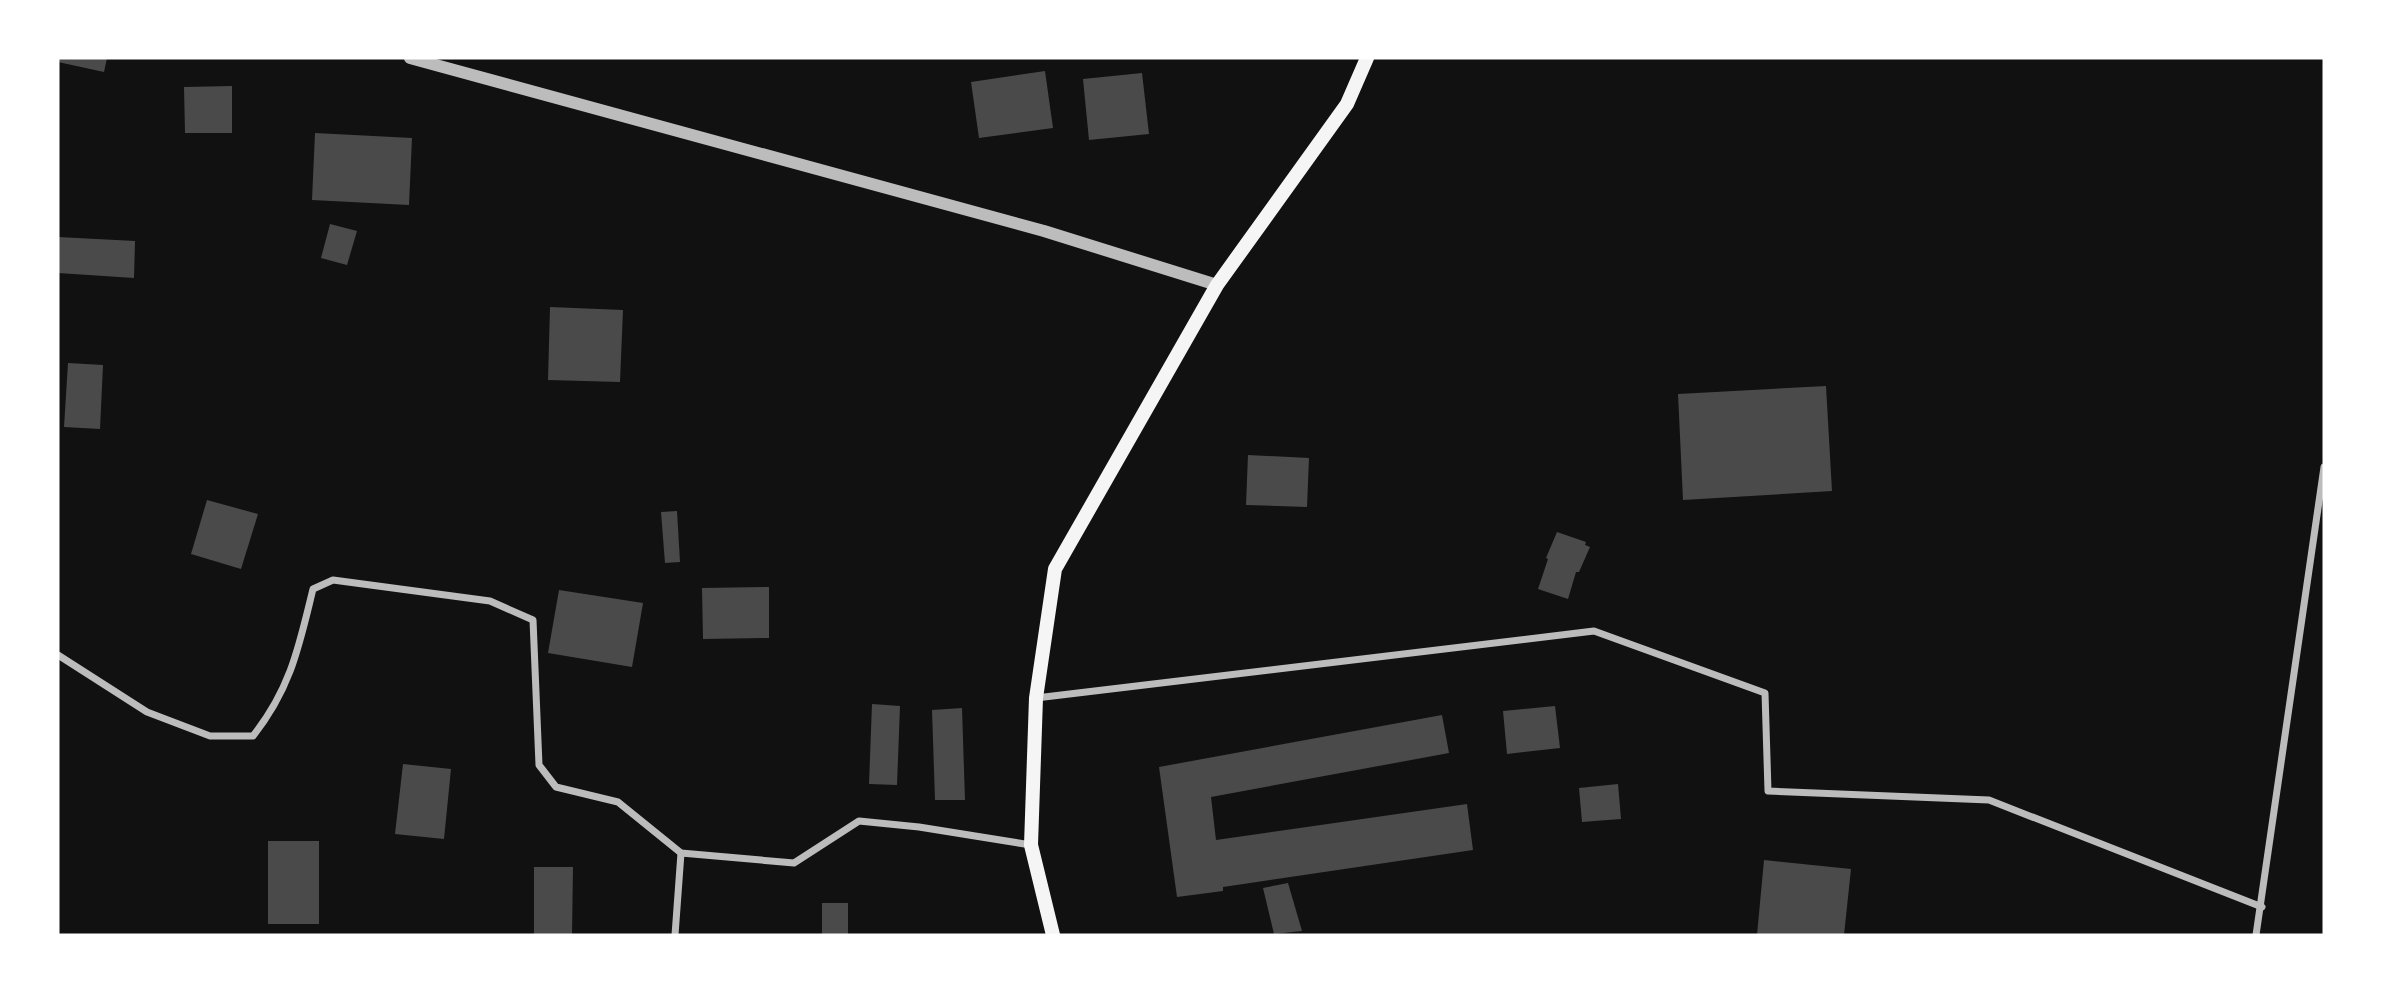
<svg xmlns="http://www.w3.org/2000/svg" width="2382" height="993" font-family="'Work Sans',sans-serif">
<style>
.building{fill:#4a4a4a}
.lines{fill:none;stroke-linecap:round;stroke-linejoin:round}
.minor{stroke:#bcbcbc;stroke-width:7}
.tertiary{stroke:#bcbcbc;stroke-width:12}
.secondary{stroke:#f5f5f5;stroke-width:14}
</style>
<rect width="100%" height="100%" fill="#111"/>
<!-- building -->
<g class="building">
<polygon points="58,58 107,58 104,72 58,62"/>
<polygon points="1045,71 1053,128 979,138 971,82"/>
<polygon points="1142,73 1149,134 1089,140 1083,79"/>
<polygon points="232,86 232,133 185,133 184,87"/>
<polygon points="315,133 412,138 409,205 312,200"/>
<polygon points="330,224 357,231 347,265 321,258"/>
<polygon points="58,237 135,241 134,278 58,273"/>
<polygon points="550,307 623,310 620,382 548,380"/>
<polygon points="68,363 103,365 100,429 64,427"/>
<polygon points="1826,386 1832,491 1683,500 1678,394"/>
<polygon points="1248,455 1309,458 1307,507 1246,505"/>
<polygon points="207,500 258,514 241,569 191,554"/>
<polygon points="677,511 680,562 665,563 661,512"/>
<polygon points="1557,532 1586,542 1585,545 1590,547 1579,572 1576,572 1568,599 1538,589 1548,559 1546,558"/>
<polygon points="769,587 769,638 703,639 702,588"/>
<polygon points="559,590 643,603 632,667 548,653"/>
<polygon points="872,704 900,706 897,785 869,784"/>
<polygon points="1555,706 1560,748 1507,754 1503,711"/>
<polygon points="962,708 965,800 935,800 932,710"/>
<polygon points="1442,715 1449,753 1211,797 1216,840 1467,804 1473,850 1223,887 1223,891 1177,897 1159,767"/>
<polygon points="403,764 451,769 444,839 395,834"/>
<polygon points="1618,784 1621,819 1582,822 1579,788"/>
<rect x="268" y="841" width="51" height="83"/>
<polygon points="1764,860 1851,869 1844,935 1757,935"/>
<polygon points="534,867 573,867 572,935 534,935"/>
<polygon points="1288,883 1302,931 1274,934 1263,888"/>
<rect x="822" y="903" width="26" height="32"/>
</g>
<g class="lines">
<!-- minor -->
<g class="minor">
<path d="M58,655l89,57 63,24h43c38,-48 46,-90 60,-147l20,-9 157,21 43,19 6,145 17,22 62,15 63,51 113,10 65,-42 60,6 112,18"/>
<polyline points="1036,698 1594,631 1765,693 1768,791 1989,800 2262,907"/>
<polyline points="675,935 681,853"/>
<polyline points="2256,935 2324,467"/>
</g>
<!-- tertiary -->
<polyline class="tertiary" points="410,58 1044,231 1217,285"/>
<!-- secondary -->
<polyline class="secondary" points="1053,935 1031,845 1036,698 1055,569 1217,285 1347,104 1367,58"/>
</g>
<!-- border -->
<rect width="2382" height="993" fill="none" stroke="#ffffff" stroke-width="119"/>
</svg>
